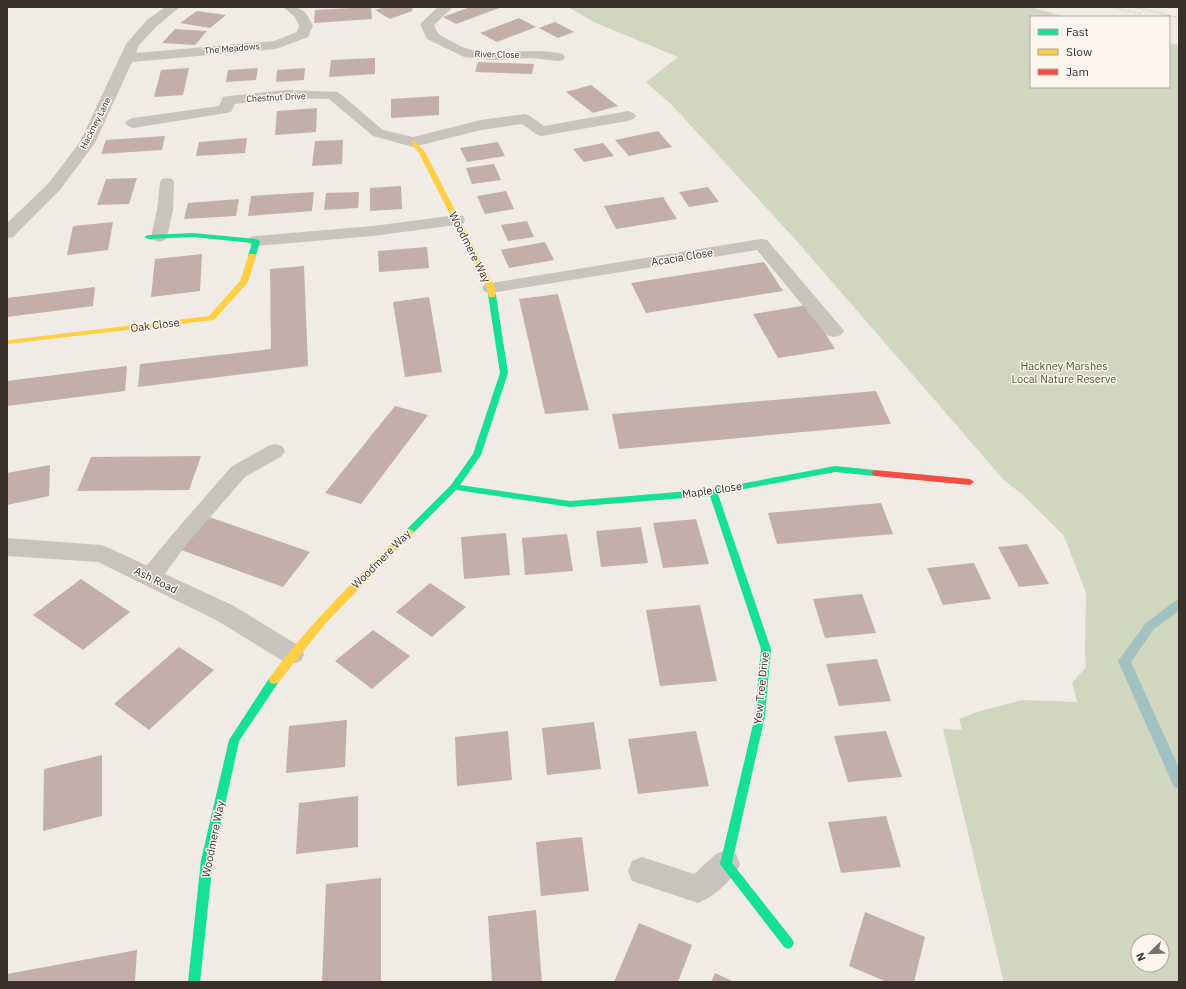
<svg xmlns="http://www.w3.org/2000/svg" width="1186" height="989" font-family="'IBM Plex Sans',sans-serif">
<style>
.green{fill:#d1d6bf;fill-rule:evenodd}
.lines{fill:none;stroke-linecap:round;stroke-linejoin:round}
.stream{fill:#a1c2c1;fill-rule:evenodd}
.building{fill:#c3afa7}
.lane{fill:#c9c3be;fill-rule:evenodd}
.street{fill:#c9c3be;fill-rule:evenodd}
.fast{fill:#16e098;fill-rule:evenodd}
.slow{fill:#ffcf43;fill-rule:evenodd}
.jam{fill:#f24e42;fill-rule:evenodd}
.rail{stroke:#b1aca8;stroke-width:2;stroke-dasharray:0.5 2;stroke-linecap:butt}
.labels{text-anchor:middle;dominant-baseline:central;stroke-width:3;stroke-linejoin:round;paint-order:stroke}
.far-street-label{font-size:9px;fill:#3b302b;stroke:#fbf5ee}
.street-label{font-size:11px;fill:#3b302b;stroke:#fbf5ee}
.park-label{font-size:11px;fill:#4a5a2e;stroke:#fbf5ee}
</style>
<rect width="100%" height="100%" fill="#f0ebe5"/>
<!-- green -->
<path class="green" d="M568,7h462l36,10h-35v70h138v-44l10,2v937h-176v-3l-60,-250 19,1 -3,-11 18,-7 45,-12 55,2 -5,-19 14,-16 -1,-16 1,-58 -22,-57 -41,-41 -19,-15 -210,-242 -123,-134 -25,-22 32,-25 -82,-34zM1138,941h24v24h-24z"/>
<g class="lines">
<!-- stream -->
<polygon class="stream" points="1179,599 1179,611 1154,629 1131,662 1179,768 1179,789 1174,787 1118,661 1146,623 1175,601"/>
</g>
<!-- building -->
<g class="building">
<polygon points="371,7 372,19 314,23 315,10"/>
<polygon points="385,7 413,7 412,11 390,19 375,10"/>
<polygon points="470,7 502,7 456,24 443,17"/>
<polygon points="197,11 226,15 210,28 180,23"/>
<polygon points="519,18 536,27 497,42 480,33"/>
<polygon points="555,22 574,32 558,38 539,28"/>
<polygon points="175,29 207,31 195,45 162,43"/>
<polygon points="375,58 375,74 329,77 331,60"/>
<polygon points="478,62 534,64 532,74 475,72"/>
<polygon points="189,68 183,95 154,97 161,70"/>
<polygon points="258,68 256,80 226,82 228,70"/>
<polygon points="305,68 304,80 276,82 277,70"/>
<polygon points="591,85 618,106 593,113 566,92"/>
<polygon points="439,96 439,115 391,118 391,99"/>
<polygon points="317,108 316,132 275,135 277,111"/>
<polygon points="658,131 672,147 629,156 615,140"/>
<polygon points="165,136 162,150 101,154 106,140"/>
<polygon points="247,138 245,153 196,156 199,142"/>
<polygon points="343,140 342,164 312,166 315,141"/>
<polygon points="498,142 505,156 467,162 460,148"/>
<polygon points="603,143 614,156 584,162 573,149"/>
<polygon points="494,164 501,180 472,184 466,168"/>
<polygon points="137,178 129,204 97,205 106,179"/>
<polygon points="401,186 402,209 370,211 370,188"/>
<polygon points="708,187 719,202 689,207 679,192"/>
<polygon points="506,191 514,209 485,214 477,196"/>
<polygon points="314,192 312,211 248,216 251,196"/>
<polygon points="359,192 358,208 324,210 326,193"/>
<polygon points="663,197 677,219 616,229 604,206"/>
<polygon points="239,199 236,216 184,219 188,203"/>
<polygon points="527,221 534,237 508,241 501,225"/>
<polygon points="113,222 108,250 67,255 73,226"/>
<polygon points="545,242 554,260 509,268 501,250"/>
<polygon points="427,247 429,268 379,272 378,251"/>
<polygon points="202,254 200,291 151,297 155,259"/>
<polygon points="764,262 783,291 646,313 631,283"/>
<polygon points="304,266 308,366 138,387 140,364 271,349 270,269"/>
<polygon points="95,287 93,306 7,317 7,298"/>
<polygon points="558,294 589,410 545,414 519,299"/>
<polygon points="429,297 442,372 405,377 393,302"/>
<polygon points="808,305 835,349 778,358 753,314"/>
<polygon points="127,366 125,391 7,406 7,381"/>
<polygon points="876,391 891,424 619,449 612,414"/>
<polygon points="395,406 428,415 361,504 325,493"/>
<polygon points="201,456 189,490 77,491 91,457"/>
<polygon points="50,465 49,496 7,505 7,473"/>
<polygon points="881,503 893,534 777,544 768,513"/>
<polygon points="209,517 310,552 283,587 181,550"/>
<polygon points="696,519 709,564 663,568 653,523"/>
<polygon points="641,527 648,563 601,567 596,531"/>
<polygon points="506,533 510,575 464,579 461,537"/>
<polygon points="567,534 573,571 525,575 522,538"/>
<polygon points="1027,544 1049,584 1019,587 998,547"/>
<polygon points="974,563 991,599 943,605 927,568"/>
<polygon points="81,579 130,612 83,650 33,615"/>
<polygon points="430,583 466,607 432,637 396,612"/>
<polygon points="862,594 876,633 825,638 813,599"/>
<polygon points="700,605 717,681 660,686 646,610"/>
<polygon points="373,630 410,656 372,689 335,661"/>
<polygon points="179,647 214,670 149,730 114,704"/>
<polygon points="877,659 891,701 839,706 826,664"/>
<polygon points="347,720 345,767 286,773 289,726"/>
<polygon points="594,722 601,769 547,775 542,728"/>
<polygon points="508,731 512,780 457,786 455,737"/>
<polygon points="696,731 709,786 638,794 628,739"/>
<polygon points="886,731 902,777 848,782 834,736"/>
<polygon points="102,755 102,816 43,831 44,769"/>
<polygon points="358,796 358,847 296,854 299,803"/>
<polygon points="886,816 901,867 841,873 828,822"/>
<polygon points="582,837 589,891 541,896 536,842"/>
<polygon points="381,878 381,982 322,982 326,884"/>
<polygon points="536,910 542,982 492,982 488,916"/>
<polygon points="865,912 925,937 914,982 887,982 849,966"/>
<polygon points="639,923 692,945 678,982 614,982"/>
<polygon points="137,950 135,982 7,982 7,974"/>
<polygon points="715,973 734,982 711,982"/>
</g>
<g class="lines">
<!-- lane -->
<g class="lane">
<polygon points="167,178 172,179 174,182 173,210 167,237 165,240 159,242 153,240 151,237 157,210 160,182 162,179"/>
<polygon points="275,444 282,446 285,451 282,456 245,477 186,545 158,583 150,585 142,583 139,577 142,571 172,535 231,467 268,446"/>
</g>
<!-- street -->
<g class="street">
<path d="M165,7h15l-23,19 -18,19 -3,8 138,-12 23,-9 2,-6 -4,-9 -12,-10c19,0 22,2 30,19l-5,11 -32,12 -144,13 -37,81 -35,47 -47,47 -6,1v-15l41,-39 32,-42 46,-98 21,-24z"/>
<path d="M438,7h15l-19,18c4,10 7,11 17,16 5,2 11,7 17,8 29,8 63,-3 95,5l2,3 -2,3 -5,1 -26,-3 -39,2 -29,-3 -37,-18 -7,-15z"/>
<polygon points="287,90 338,92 383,130 413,137 481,120 525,114 530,116 544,126 628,111 633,113 636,116 633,119 628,121 541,136 536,134 522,124 481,130 413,147 373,136 329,99 287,98 235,104 231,112 226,113 133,128 128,126 125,123 128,120 133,118 219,106 223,97 228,96"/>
<polygon points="457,215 463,216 465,220 463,224 373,236 256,246 250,245 247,241 250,237 256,236 373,226"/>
<polygon points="761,239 767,240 841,327 844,331 841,335 834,337 827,335 757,250 491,293 485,292 482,288 485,284 491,283"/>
<polygon points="7,538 101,545 109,548 234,606 301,647 304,654 301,661 292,664 283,661 216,620 98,562 7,556"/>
<path d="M726,850l10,4 4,10c-7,16 -25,32 -42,39l-66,-22 -4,-10 4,-10 10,-4 52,17 22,-20z"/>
</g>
<!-- fast -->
<g class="fast">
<polygon points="193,233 256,239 260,241 256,256 252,258 248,256 252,243 193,237 148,239 144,237 148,235"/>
<polygon points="489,293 495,293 496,295 508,373 481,455 460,485 570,501 713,489 835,466 875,470 879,473 875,476 835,472 718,494 771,649 765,716 732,863 792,939 794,943 792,947 788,949 784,947 720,864 755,716 761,649 710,496 570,507 456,490 412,534 406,534 404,532 451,485 473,454 500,373 488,295"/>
<polygon points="274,676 278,677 279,680 278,683 239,741 213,860 200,982 188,982 201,860 229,740 270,677"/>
</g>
<!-- slow -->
<g class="slow">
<polygon points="411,141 415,141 425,152 495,288 495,297 489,297 487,288 419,153 411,143"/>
<polygon points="249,254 255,254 256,256 248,282 214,320 7,344 7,340 9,340 209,316 240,281"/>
<path d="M409,529l3,1 2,2 -2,2 -87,90 -47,59 -4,1 -4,-1 -1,-3 1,-3c40,-54 88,-101 136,-147z"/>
</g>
<!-- jam -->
<polygon class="jam" points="875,470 970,479 974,482 970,485 875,476 871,473"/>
<!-- rail -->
<g class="rail">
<polyline points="1111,7 1141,14"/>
<polyline points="1134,7 1179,18"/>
</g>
</g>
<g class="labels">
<!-- far-street labels -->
<g class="far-street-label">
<text transform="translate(232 48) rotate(-5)">The Meadows</text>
<text transform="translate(497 54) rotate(1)">River Close</text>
<text transform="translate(276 97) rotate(-3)">Chestnut Drive</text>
<text transform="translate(95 123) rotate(-63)">Hackney Lane</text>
</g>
<!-- street labels -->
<g class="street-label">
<text transform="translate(470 247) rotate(63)">Woodmere Way</text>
<text transform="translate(682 257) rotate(-9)">Acacia Close</text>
<text transform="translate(155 325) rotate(-7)">Oak Close</text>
<text transform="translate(712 490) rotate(-8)">Maple Close</text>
<text transform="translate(381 559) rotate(-45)">Woodmere Way</text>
<text transform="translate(156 580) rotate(26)">Ash Road</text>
<text transform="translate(761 688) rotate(-84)">Yew Tree Drive</text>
<text transform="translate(213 839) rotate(-79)">Woodmere Way</text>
</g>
<!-- park labels -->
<g class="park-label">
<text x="1064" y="366">Hackney Marshes<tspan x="1064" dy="13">Local Nature Reserve</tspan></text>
</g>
</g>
<!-- border -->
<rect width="1186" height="989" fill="none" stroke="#3b302b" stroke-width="16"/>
<!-- legend -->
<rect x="1030" y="16" width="140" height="72" fill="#fbf5ee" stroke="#aea6a0"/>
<rect x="1038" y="29" width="20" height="6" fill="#16e098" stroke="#aea6a0"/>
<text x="1066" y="36" font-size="12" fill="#3b302b">Fast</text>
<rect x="1038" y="49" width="20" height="6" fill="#ffcf43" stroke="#aea6a0"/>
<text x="1066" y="56" font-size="12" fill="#3b302b">Slow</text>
<rect x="1038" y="69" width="20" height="6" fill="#f24e42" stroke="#aea6a0"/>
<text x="1066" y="76" font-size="12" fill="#3b302b">Jam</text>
<!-- north arrow -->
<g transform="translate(1150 953) rotate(247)"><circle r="19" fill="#fbf5ee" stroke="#aea6a0"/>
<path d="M0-3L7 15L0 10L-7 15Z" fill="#7a716c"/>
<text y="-6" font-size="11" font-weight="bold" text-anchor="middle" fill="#3b302b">N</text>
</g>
</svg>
